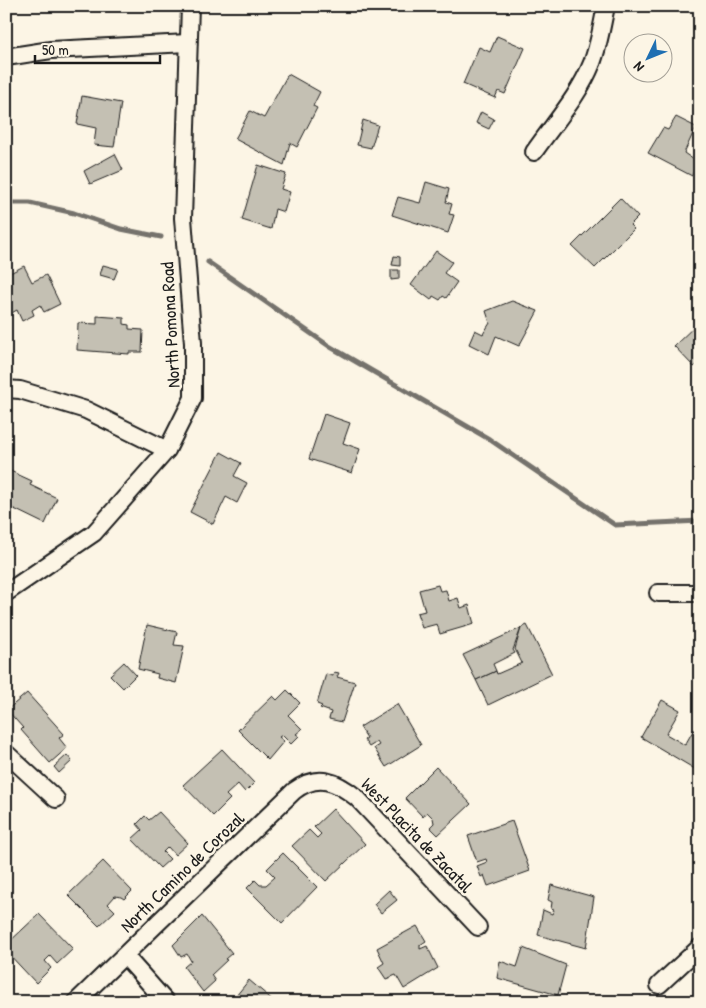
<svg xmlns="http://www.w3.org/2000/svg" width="706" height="1008" font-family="'Patrick Hand',sans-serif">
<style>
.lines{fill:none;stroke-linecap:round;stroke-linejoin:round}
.stream{stroke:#75726c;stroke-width:5}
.building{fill:#c4c0b3;stroke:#1c1c1c}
.street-casing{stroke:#1c1c1c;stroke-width:20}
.street{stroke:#fcf5e5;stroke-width:16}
.labels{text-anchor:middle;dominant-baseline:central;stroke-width:5;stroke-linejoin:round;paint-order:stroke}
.street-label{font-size:18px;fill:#1c1c1c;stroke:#fcf5e5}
</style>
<rect width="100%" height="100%" fill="#fcf5e5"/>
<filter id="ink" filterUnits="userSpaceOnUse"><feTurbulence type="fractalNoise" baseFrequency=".02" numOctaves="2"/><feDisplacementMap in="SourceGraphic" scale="10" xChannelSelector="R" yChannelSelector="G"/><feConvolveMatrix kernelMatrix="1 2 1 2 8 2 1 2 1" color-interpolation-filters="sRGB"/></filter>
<g filter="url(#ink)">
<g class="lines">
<!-- stream -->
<g class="stream">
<polyline points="6,203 30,203 74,213 121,229 161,237"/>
<polyline points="208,262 329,346 489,439 615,525 700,521"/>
</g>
</g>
<!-- building -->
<g class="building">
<polygon points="497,36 525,48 505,94 498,91 495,98 463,84 479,47 490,52"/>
<polygon points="288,74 320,92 313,106 317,108 297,147 290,143 284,165 235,139 250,111 264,118"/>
<polygon points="82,96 121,103 114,147 94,145 96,128 77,124"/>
<polygon points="481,112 494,119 489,129 476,123"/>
<polygon points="676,117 696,127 684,153 697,162 692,176 648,153 663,128 668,130"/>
<polygon points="363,120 378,125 371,148 357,145"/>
<polygon points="115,154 123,170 90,184 84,171"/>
<polygon points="258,165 286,174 281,189 290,192 284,212 275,209 271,229 242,220"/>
<polygon points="426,182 449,189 446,202 452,204 449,214 454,215 448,233 392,215 398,197 420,203"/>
<polygon points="620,198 638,217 630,225 634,229 595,268 572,246"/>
<polygon points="436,251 452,262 444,273 457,282 446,298 443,296 440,300 433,296 431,300 411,285"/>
<polygon points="394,256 400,257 400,266 392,265"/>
<polygon points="103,265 118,269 114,279 100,275"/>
<polygon points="24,266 32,282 46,275 60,304 44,312 40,305 32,310 34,315 22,321 17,310 6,316 6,275"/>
<polygon points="391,270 399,270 399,279 391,280"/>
<polygon points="512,301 538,311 519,346 496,336 489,354 469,344 475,330 483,334 490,323 486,311"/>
<polygon points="97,316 124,318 124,324 129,325 129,329 143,330 142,352 129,352 129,354 77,350 78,323 97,324"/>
<polygon points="697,324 700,326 700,362 694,367 674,346"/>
<polygon points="324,414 350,423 343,443 360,449 352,473 309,459"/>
<polygon points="221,452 241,463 234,476 247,483 237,503 226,497 213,524 190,512"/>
<polygon points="6,469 32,481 30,485 57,498 45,524 6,505"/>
<polygon points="438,585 440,591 446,590 449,601 458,598 461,608 469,605 474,624 440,634 437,624 422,628 417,613 425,611 419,590"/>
<polygon points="147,625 177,632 174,645 184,646 176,683 157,678 158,674 138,669"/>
<polygon points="527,625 552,674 488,705 476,680 496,671 497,674 522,663 515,649 521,628"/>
<polygon points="521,628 513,650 515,653 493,664 496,671 476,680 463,655"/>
<polygon points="124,662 136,675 123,688 110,675"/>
<polygon points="334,672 339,673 337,677 355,682 342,722 329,719 331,712 320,708 322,706 317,704 326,674 333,676"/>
<polygon points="287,690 300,703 288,715 302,729 296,734 299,736 291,744 282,735 279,737 284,741 268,760 238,730 273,696 277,700"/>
<polygon points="27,693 64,734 59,738 67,748 50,763 21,730 23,728 7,710"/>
<polygon points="662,700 680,710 666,734 685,745 694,729 700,733 700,745 696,750 700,752 700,772 641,737"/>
<polygon points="397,704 421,745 386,767 374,748 379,745 377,742 369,747 364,740 367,738 360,727"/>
<polygon points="222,749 254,783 245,792 238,784 226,795 230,799 213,816 183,785"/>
<polygon points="67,755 72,761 59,773 54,767"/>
<polygon points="436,767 471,804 438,835 430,827 434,823 433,818 427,812 423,817 405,798"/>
<polygon points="333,809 365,844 326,881 292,846 309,830 317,838 321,834 314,827"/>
<polygon points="159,812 188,843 175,855 168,847 163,852 170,859 160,868 132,839 142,830 137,824 145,816 149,820"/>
<polygon points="512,821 530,871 488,886 484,875 481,877 477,866 487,862 486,859 477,862 468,836"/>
<polygon points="283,853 317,887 282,923 247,888 255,880 260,885 266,885 275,877 267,869"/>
<polygon points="103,861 132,891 124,899 121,897 115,896 108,904 115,911 99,926 68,895"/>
<polygon points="551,885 594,897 586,948 538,935 543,910 552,914 554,910 551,909 552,902 548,900"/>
<polygon points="389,890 397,900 381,913 374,904"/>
<polygon points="39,914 73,949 57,964 50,956 45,961 51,968 36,983 6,951 6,945"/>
<polygon points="202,916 232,953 225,959 227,960 211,975 215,981 203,992 184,967 191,961 187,954 181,957 173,945"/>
<polygon points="417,926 426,941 420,945 420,949 427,946 438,968 404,989 396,975 386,979 378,967 384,963 377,948"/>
<polygon points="523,948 566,965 558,995 497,978 500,961 517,967"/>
<polygon points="249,980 275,1002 231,1002"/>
<polygon points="448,995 458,999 457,1002 445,1002"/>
</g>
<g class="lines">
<!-- street casing -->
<g class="street-casing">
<g id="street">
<polyline points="6,57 51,50 188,43"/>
<path d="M534,152c20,-29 45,-56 58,-89 7,-18 10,-38 14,-57"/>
<polyline points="6,389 20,390 86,410 167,450"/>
<polyline points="6,593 94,533 167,450 193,398 193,343 183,218 190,6"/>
<polyline points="658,593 700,593"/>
<polyline points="6,753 56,799"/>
<polyline points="125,956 166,1002"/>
<polyline points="659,985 700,947"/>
<path d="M76,1002l218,-211c24,-18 42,-10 63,7l121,129"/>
</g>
</g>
<!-- street -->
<use href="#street" class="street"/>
</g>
</g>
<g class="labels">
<!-- street labels -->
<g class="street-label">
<text transform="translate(170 325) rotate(-93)">North Pomona Road</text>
<text transform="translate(417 835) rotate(46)">West Placita de Zacatal</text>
<text transform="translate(182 872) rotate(-44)">North Camino de Corozal</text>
</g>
</g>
<!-- margin -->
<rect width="706" height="1008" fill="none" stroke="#fcf5e5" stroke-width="25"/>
<rect x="12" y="12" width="681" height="983" fill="none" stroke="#1c1c1c" stroke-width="2" filter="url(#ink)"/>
<!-- north arrow -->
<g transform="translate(648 58) rotate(227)"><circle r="24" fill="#fcf5e5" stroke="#a29e95"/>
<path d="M0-4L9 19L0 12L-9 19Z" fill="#1f6fb2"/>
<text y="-8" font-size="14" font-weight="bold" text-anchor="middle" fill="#1c1c1c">N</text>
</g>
<!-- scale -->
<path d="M35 55v8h125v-8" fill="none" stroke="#1c1c1c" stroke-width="2.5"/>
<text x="42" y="55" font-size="15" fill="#1c1c1c" stroke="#fcf5e5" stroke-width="4" paint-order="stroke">50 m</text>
</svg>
